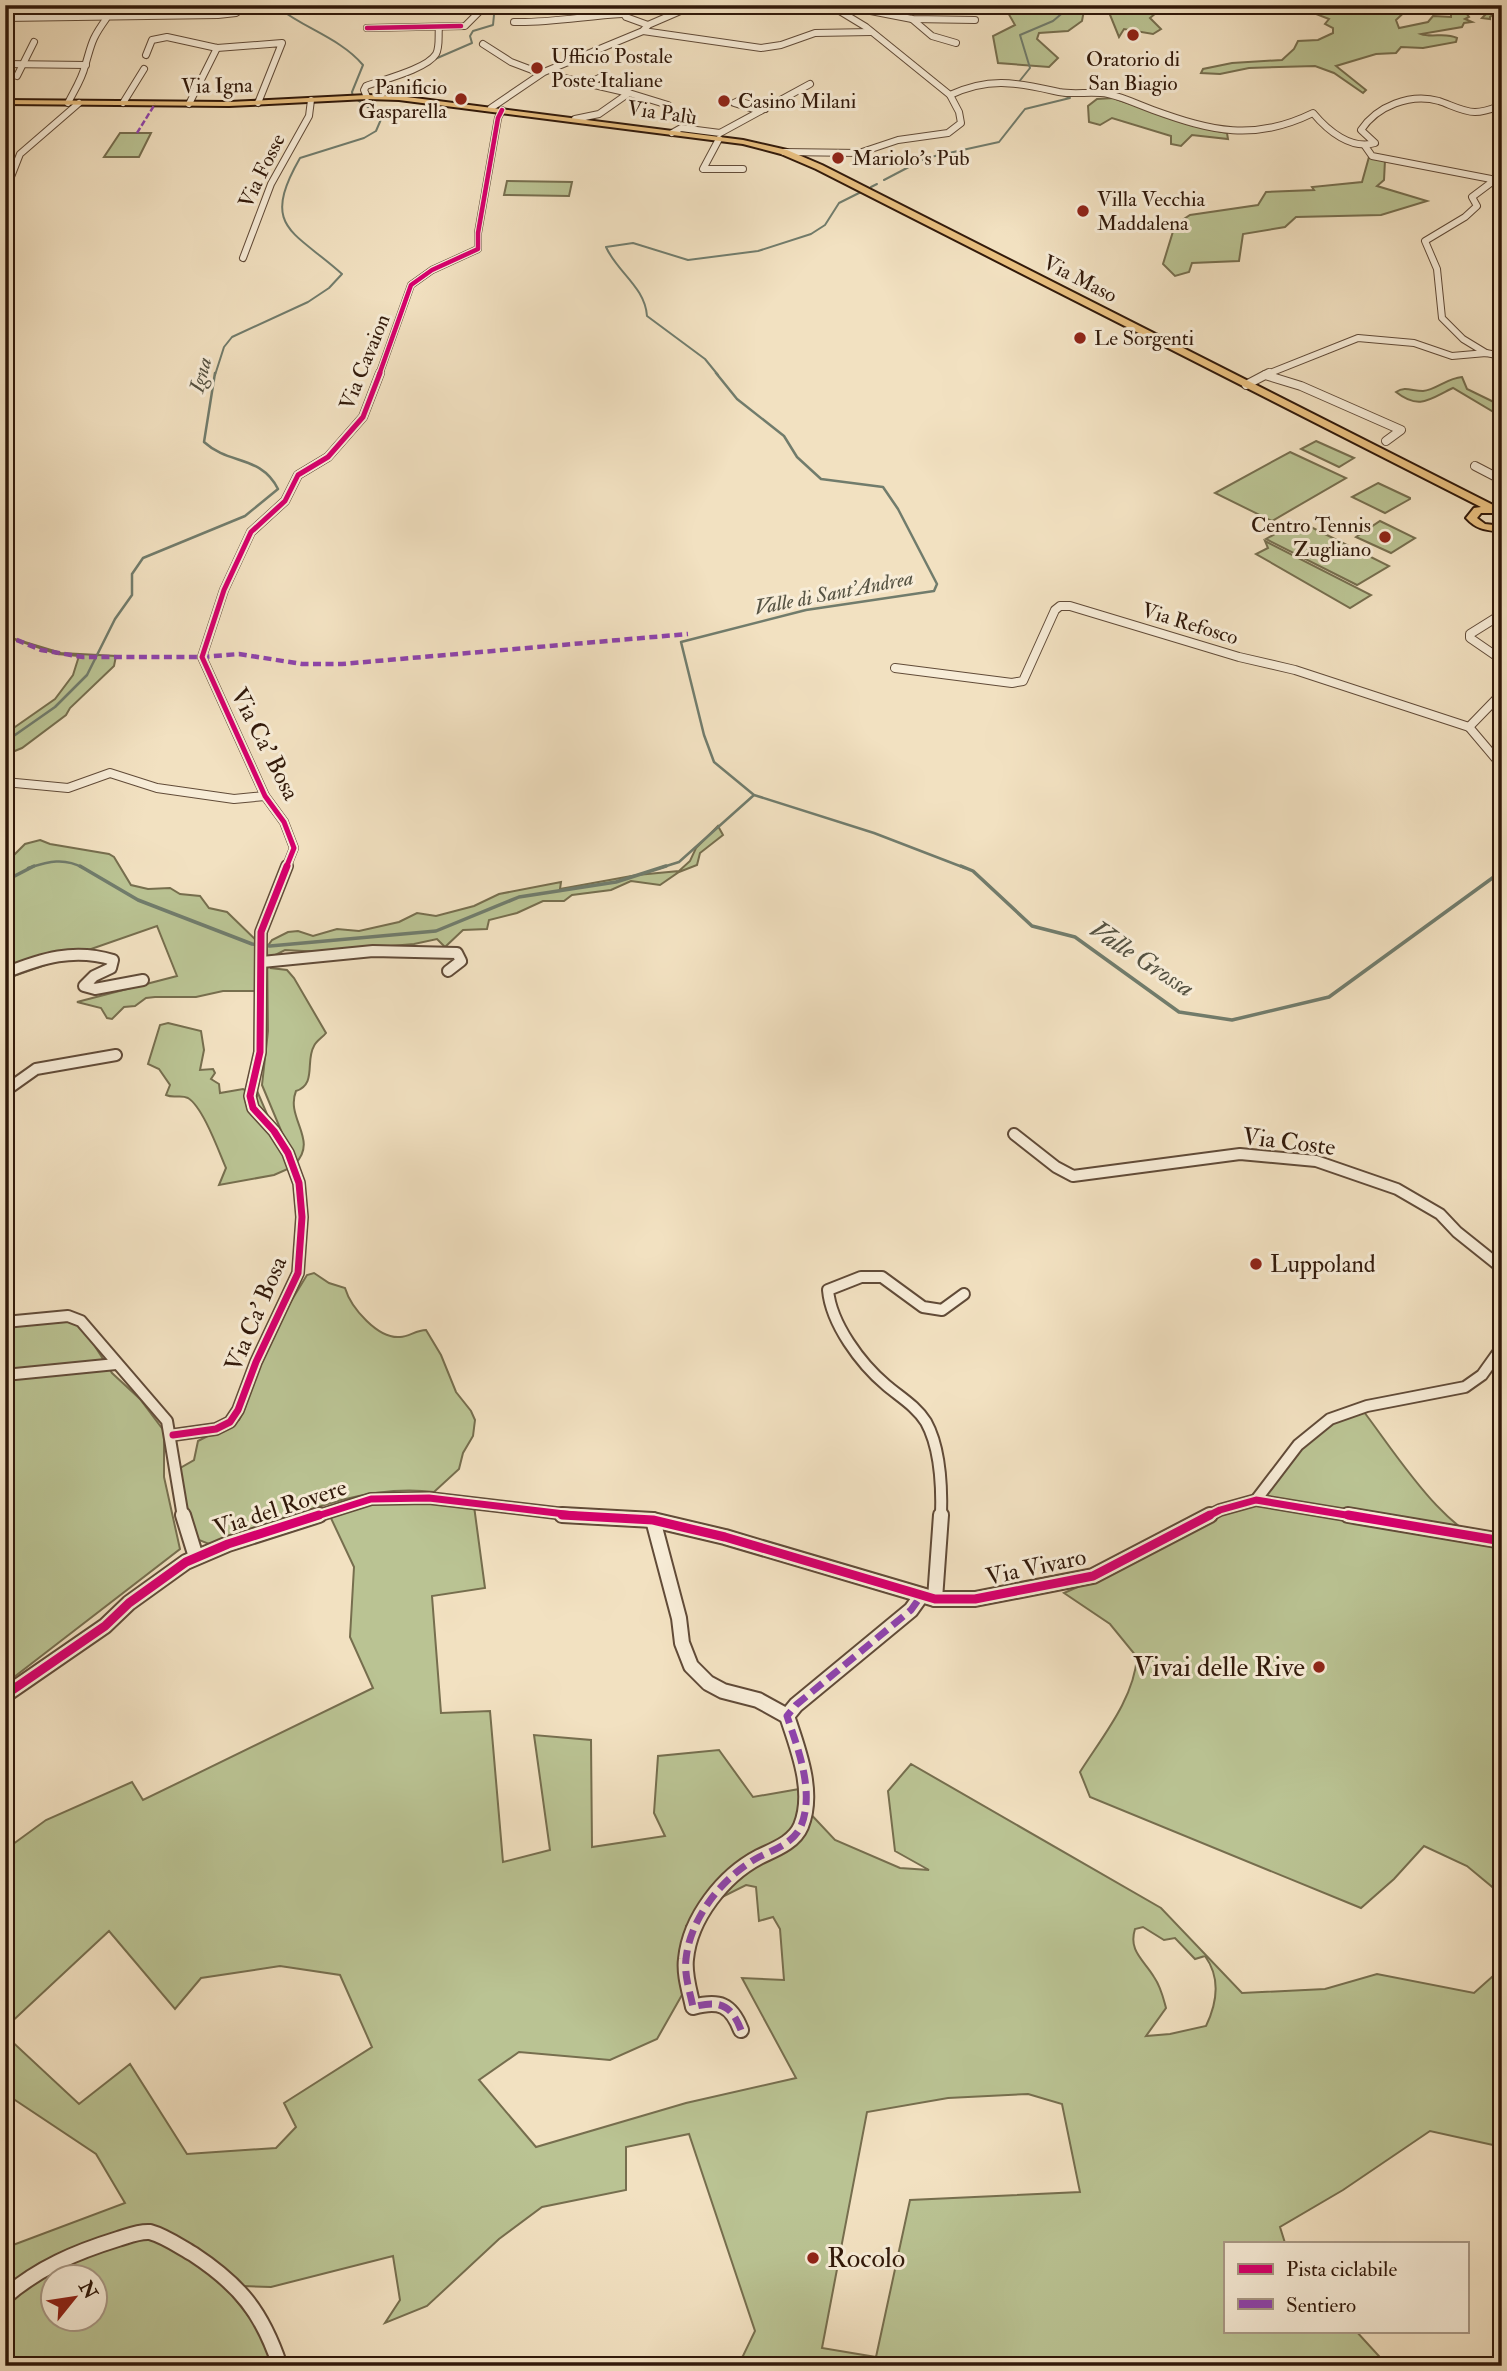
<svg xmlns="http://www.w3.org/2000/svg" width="1507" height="2371" font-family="'IM FELL Double Pica',serif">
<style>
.green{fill:#bac393;stroke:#766e4e;stroke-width:2;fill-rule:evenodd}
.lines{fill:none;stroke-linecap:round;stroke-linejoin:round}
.stream-far2{stroke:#717c6c;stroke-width:2}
.stream-far1{stroke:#717c6c;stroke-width:2.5}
.stream{stroke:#717c6c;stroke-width:3.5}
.minor-far3-casing{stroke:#614b38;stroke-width:8}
.minor-far2-casing{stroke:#614b38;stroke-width:10}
.minor-far1-casing{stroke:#614b38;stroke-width:14}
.minor-casing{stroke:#614b38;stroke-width:18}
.major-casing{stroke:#31190a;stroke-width:4}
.minor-far3{stroke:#f7ecd7;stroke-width:6}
.minor-far2{stroke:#f7ecd7;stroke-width:8}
.minor-far1{stroke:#f7ecd7;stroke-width:10}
.minor{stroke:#f7ecd7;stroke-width:14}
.major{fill:#e9c080;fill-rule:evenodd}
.quiet-far2{stroke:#8e44ad;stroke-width:2.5;stroke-dasharray:6 2.5;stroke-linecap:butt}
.quiet-far1{stroke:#8e44ad;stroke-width:4.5;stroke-dasharray:8 4.5;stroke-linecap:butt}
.quiet{stroke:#8e44ad;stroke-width:7;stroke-dasharray:14 7;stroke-linecap:butt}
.cycleway-far3-casing{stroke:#f7ecd7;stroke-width:7}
.cycleway-far2-casing{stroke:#f7ecd7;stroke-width:9}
.cycleway-far1-casing{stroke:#f7ecd7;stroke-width:11}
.cycleway-casing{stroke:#f7ecd7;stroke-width:13}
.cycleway-far3{stroke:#d6006c;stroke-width:4.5}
.cycleway-far2{stroke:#d6006c;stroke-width:5}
.cycleway-far1{stroke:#d6006c;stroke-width:7}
.cycleway{stroke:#d6006c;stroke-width:9}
.poi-dot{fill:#8f2418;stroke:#f7ecd7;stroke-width:2.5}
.labels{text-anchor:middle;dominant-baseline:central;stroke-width:6;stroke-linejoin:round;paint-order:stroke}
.far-poi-label{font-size:21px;fill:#31190a;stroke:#f7ecd7;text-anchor:start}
.far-street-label{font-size:21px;fill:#31190a;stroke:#f7ecd7}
.far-water-label{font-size:21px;font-style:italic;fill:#565343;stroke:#f7ecd7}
.street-label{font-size:24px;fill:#31190a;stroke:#f7ecd7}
.poi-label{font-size:24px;fill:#31190a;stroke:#f7ecd7;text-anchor:start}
.water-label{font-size:26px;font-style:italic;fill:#565343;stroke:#f7ecd7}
.near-poi-label{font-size:28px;fill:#31190a;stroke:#f7ecd7;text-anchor:end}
</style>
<rect width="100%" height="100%" fill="#f2e1c1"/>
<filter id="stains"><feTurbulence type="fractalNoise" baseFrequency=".00286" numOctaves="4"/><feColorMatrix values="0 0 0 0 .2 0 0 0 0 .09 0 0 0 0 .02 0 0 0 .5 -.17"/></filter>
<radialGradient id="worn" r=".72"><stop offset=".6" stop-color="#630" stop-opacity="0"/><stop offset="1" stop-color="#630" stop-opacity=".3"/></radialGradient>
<!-- green -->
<g class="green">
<polygon points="1010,5 1085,5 1082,21 1068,31 1039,33 1037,39 1058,58 1049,67 998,63 993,36 1015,25 1007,11 1011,10"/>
<polygon points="1106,5 1174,5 1176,7 1156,13 1150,18 1161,29 1153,34 1124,29 1119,37"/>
<path d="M1312,5c17,0 33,7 50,8 18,0 32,-8 50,-8l-16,15 3,8 29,-6 5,-6 18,1v-5l-8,-4 1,-3h48l5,6 -7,6v2l-8,-1 5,-5 -2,-3 -19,3 3,4 -4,2 7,3 -8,1 -2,4 -41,7c11,4 25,-2 36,4l-1,4 -33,6 -22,-1 -5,6 -20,1 -40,12 30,24 -3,3 -29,-20 -19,-7 -66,2 -29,6 -19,-1 2,-4 29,-6 50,-3 12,-11 4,-8 20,-1 15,-7v-5l-8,-4 4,-5 -13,-5z"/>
<polygon points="1113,98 1199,127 1227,133 1228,139 1192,135 1181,146 1171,144 1171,136 1112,118 1100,125 1089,122 1088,106 1097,99"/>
<polygon points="120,133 151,133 139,157 104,157"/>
<polygon points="1369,157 1385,160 1384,180 1377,186 1427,201 1381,215 1296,217 1285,227 1243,234 1239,261 1192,263 1189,272 1175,276 1163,264 1175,225 1190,215 1258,205 1266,192 1314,190 1312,187 1362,182"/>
<polygon points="507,181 572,182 569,196 504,195"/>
<path d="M1462,377l5,12 35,17v11l-49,-29c-22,10 -33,23 -57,4 9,-6 16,-1 27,-1 13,-1 24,-13 39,-14z"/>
<polygon points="1316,441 1354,458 1339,467 1301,449"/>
<polygon points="1290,452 1346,478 1272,521 1215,493"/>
<polygon points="1378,483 1410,498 1410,499 1385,513 1352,497"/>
<polygon points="1298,521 1299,521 1389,566 1357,585 1266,539"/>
<polygon points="1380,521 1415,538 1391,553 1356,537"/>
<polygon points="1265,541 1371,595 1350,608 1256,554 1268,548"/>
<polygon points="5,636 61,653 116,656 114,666 70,708 66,715 22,748 5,755 5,734 55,699 73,675 79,656 57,654"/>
<path d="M718,826l5,9 -23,18 -3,12 -18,7 -19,13 -29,-4 -20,9 -39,5 -8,6h-21l-26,12 -28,7 -2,9 -24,1 -18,17 -8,-8 -23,5 -92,8 -37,-2 -14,7v11l16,2 7,8 32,55c-3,4 -10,8 -12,13 -9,15 3,38 -18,45 -11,27 23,49 -1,73l-33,-79 6,-54 -1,-84 5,-7 16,-8 10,-1 15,5 24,-7 22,2 40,-9 18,-9 19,3 38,-10 25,-12 62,-12 -1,7 77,-14 42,-4 11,-10 6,-13z"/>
<polygon points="40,840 50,844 109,854 114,857 131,885 148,889 170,888 180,894 200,896 209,908 227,912 257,941 256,991 223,991 196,997 155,997 146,998 135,1006 124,1007 112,1019 107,1018 101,1008 77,1002 177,976 157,926 5,979 5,864 25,844"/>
<path d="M168,1023l33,8 3,19 -4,20 13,-1 2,4 -4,6 8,5 1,9 23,-4 14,7 1,-3 32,75 -16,7 -55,10 7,-17c-7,-16 -23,-61 -38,-70 -8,-4 -14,1 -22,-3l4,-10 -11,-16 -11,-5 12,-39z"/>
<path d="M314,1273l15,10 16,5c6,20 33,51 55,49 9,0 16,-7 26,-7l15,25 15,37 15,19 4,9 -2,16 -10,17 -4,16 -25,23c-76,-10 -151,29 -220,54l-15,-6 -10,-13 -14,-56 19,-11 4,-19 41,-21 6,-12 8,-34 29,-58 25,-41z"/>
<polygon points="70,1321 84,1329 112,1373 140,1399 164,1431 164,1477 180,1549 5,1684 5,1659 8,1653 5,1648 5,1324"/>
<path d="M1361,1408c35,45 84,128 141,141v346l-35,-29 -43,-20 -30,33 -33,29 -271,-111 -10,-25c22,-35 54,-73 57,-115l-27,-33 -46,-31 68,-30 97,-52 37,-24 50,-59z"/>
<path d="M424,1500l50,6 11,82 -53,8 9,117 49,-2 13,151 47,-12 -16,-115 57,5 1,107 73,-11 -11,-23 4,-57 61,-6 34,47 52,-9v20l30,32 65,28 29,2 -34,-19 -7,-60 23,-27 250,144 81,85 83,-4 52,-15 97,19 28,-25v179l-72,-16 -87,59 -63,37 5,16h-60v88h131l32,35h-656l11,-10 12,-25 -66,-197 -63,13v43l-84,17 -43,32 -72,67 -42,17 15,-23 -7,-44 -122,31 -28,-1 -11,9 30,39 14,32h-271v-118l120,-45 -29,-49 -90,-60 -1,-59 74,69 51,-40 57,90 89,-6 20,-21 -12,-24 88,-56 -32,-72 -60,-9 -79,12 -26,31 -66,-78 -104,97v-178l41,-30 86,-38 11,18 230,-112 -23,-51 4,-70 -25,-53 56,-13zM746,1885l10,2 3,34 14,-4 7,12 4,51 -42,-2 54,100 -110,25 -150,44 -57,-67 40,-28 91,8 47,-21 34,-60 -5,-53 20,-16 -2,-4zM1143,1927l21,13 11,-2 20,21 10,-3c16,22 12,47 1,70l-36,8 -24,2 20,-28c-3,-11 -5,-21 -12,-31 -10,-17 -26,-26 -19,-48zM1028,2094l34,10 18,88 -170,8 -34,157 -54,-9 45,-236 81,-14zM52,2276h42v42h-42z"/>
</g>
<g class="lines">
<!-- stream-far2 -->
<g class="stream-far2">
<polyline points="435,59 472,43 470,36 473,31 493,25 495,5"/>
<polyline points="1018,83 1030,68 1020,35 1053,21 1072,5"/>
<polyline points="884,180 926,158 999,142 1025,109 1070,98 1063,95"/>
<polyline points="871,187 877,184"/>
<path d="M215,375l9,-28 8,-10 76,-35 21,-14 13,-14c-49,-44 -82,-46 -42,-116l64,-20 12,-7 6,-14 -29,-20 -1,-5 11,-27c-22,-26 -57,-36 -83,-56l2,-4"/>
<path d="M718,375l-13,-16 -58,-43c-2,-29 -30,-44 -41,-69l27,-4 55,17 70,-9 53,-17 14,-9 14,-22 22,-11"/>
</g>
<!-- stream-far1 -->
<g class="stream-far1">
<polyline points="716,373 737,399 784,436 797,457 821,479 883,487 898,509 937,584 934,591 806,610 681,642 704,735 714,762 754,795 874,833 965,868"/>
<path d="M5,742l50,-35 32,-32 28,-56 17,-24v-21l11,-16 102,-42 33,-27c-17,-34 -49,-24 -74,-47l11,-69"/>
<path d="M28,868c20,-6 36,-11 55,0"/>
<polyline points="660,868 679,862 754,795"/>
</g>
<!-- stream -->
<g class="stream">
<polyline points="80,866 138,900 252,944 270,946 436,931 519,897 616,882 666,866"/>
<polyline points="961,866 973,871 1032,926 1075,937 1179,1012 1232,1020 1329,997 1502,871"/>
<polyline points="5,881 34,866"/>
</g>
<!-- minor-far3 casing -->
<g class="minor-far3-casing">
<g id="minor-far3">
<polyline points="1252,7 1296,11 1307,5"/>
<polyline points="835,8 850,7 912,19 975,20"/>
<polyline points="5,18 218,15 236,13 248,5"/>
<polyline points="912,19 932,36 956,43"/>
<path d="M514,22c37,1 71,-6 108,-8"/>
<polyline points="648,25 685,9 726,5"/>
<polyline points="367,28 465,26 480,11"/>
<polyline points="643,31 761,48 781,45 815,33 871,32"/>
<polyline points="483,44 511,62 540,73"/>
<polyline points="146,55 152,40 167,37 217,48 282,43 258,103"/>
<polyline points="5,64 86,65"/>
<polyline points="17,76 34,42"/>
<polyline points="564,78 629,93 599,114 575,119"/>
<polyline points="587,84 605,75"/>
<polyline points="629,93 668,105"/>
<path d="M950,95c41,-19 67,-12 109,-3 16,3 33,-1 49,2 15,3 31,11 45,16 58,21 101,32 160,3 15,18 38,37 62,30l-14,-13c16,-24 49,-37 78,-29 12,4 24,11 36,11 10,0 19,-4 27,-7"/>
<path d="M367,97l-3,-7 2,-4c16,-6 61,-17 70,-32 4,-7 2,-19 3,-27"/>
<path d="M68,103c6,-12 14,-24 17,-37 7,-23 6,-26 21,-47"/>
<polyline points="123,103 144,69"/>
<polyline points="189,104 217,48"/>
<polyline points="491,108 544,72 643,31 648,25 626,17 618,5"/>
<polyline points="760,111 734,103 738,101 765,109"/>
<polyline points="672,133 681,128 720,133 810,84"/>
<polyline points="719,139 703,169 743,169"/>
<polyline points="1365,146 1372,156 1491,179 1492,182 1472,197 1477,206 1465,217 1425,241 1437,269 1442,318 1463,339 1486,353"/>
<polyline points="784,152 859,153 898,140 948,133 961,123 959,112 950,95 866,27 838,10 823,5"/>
<polyline points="5,192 20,154 79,103"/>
<polyline points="243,258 271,184 309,116 311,100"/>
<polyline points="379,375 411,285 432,270 478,249 478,233 498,118 502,110"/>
<polyline points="1265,375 1358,338 1414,343 1452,356 1486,353 1502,356"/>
</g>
</g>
<!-- minor-far2 casing -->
<g class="minor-far2-casing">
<g id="minor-far2">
<polyline points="1265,375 1269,373"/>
<polyline points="1246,385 1265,375 1301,386 1401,430 1386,441"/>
<polyline points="1475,466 1502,480"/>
<polyline points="1502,614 1470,634 1470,638 1502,660"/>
<polyline points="895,668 1012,683 1023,681 1055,610 1060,606 1070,606 1239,657 1295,670 1469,727"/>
<polyline points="1469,727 1502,766"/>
<polyline points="1469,727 1502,693"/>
<polyline points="5,782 68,788 110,773 157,788 234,799 265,796"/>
<polyline points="286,868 294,848 284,822 265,796 202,657 224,590 251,532 285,501 298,475 328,457 363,417 380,373"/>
</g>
</g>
<!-- minor-far1 casing -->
<g class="minor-far1-casing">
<g id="minor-far1">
<polyline points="262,962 373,951 457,953 461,961 448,971"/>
<path d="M5,973c37,-15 69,-25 108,-13l-2,8 -17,8 -10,10 11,3 48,-9"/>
<polyline points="5,1091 36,1069 116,1055"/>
<polyline points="1014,1134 1056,1167 1073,1176 1240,1154 1316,1161 1397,1189 1440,1214 1457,1232 1502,1268"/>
<polyline points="5,1322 68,1316 81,1321 167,1421 183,1517"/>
<polyline points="5,1375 116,1364"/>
<polyline points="173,1435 216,1429 230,1422 238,1410 256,1362 298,1273 302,1217 299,1183 288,1153 274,1131 253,1108 250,1096 260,1052 261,932 287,866"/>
<polyline points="1256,1500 1298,1445 1330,1419 1367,1406 1465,1387 1482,1375 1502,1347"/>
<polyline points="314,1517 371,1499 429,1498 590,1517"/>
<path d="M941,1517c1,-30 0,-68 -15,-95 -10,-16 -26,-25 -40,-37 -25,-21 -55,-61 -58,-95l33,-13h21l41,30 19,3 22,-16"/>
<polyline points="1206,1517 1220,1510 1256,1500 1358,1517"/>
</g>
</g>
<!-- minor casing -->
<g class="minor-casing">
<g id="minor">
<polyline points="183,1515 196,1557"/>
<polyline points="562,1515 653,1520 725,1537 935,1599 975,1599 1093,1576 1210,1515"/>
<polyline points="1348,1515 1502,1541"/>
<polyline points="653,1520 679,1618 682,1643 691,1666 708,1683 723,1691 758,1700 787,1716"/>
<polyline points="935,1599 941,1515"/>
<polyline points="5,1695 105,1626 129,1603 186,1562 228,1544 319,1515"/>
<path d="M741,2030c-10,-26 -22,-30 -48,-23 -3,-15 -9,-32 -7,-48 4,-41 37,-83 73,-102 14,-7 35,-14 42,-31 14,-34 -3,-77 -14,-110l9,-11 115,-95 10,-14"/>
<path d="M5,2297c33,-29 71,-45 113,-58 10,-3 21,-8 32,-7 15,4 29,14 43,22 47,31 69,58 87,112"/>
</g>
</g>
<!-- major casing -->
<g class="major-casing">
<path id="major" d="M367,95l32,1 344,44 44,10 35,15 679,344v4h-20l-4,5 8,6 17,2v6c-16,-2 -25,-2 -36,-14l8,-10 7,-1 -665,-338 -35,-15 -38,-10 -344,-44 -32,-1 -138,7 -224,-2v-4l224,2z"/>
</g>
<!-- minor-far3 -->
<use href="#minor-far3" class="minor-far3"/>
<!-- minor-far2 -->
<use href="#minor-far2" class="minor-far2"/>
<!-- minor-far1 -->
<use href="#minor-far1" class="minor-far1"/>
<!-- minor -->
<use href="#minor" class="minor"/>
<!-- major -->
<use href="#major" class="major"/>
<!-- quiet-far2 -->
<polyline class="quiet-far2" points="137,133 155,104"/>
<!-- quiet-far1 -->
<polyline class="quiet-far1" points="5,635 41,650 83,657 202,657 239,654 302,664 342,664 688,634"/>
<!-- quiet -->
<path class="quiet" d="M741,2030c-10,-26 -22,-30 -48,-23 -3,-15 -9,-32 -7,-48 4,-41 37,-83 73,-102 14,-7 35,-14 42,-31 14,-34 -3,-77 -14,-110l9,-11 115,-95 10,-14"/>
<!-- cycleway-far3 casing -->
<g class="cycleway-far3-casing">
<g id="cycleway-far3">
<polyline points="367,28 461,26"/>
<polyline points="379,375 411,285 432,270 478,249 478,233 498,118 502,110"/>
</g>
</g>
<!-- cycleway-far2 casing -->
<g class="cycleway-far2-casing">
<polyline id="cycleway-far2" points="286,868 294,848 284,822 265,796 202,657 224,590 251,532 285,501 298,475 328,457 363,417 380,373"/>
</g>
<!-- cycleway-far1 casing -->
<g class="cycleway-far1-casing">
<g id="cycleway-far1">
<polyline points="173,1435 216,1429 230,1422 238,1410 256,1362 298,1273 302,1217 299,1183 288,1153 274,1131 253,1108 250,1096 260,1052 261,932 287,866"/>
<polyline points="314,1517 371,1499 429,1498 590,1517"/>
<polyline points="1206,1517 1220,1510 1256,1500 1358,1517"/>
</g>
</g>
<!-- cycleway casing -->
<g class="cycleway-casing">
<g id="cycleway">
<polyline points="562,1515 653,1520 725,1537 935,1599 975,1599 1093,1576 1210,1515"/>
<polyline points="1348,1515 1502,1541"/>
<polyline points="5,1695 105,1626 129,1603 186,1562 228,1544 319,1515"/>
</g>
</g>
<!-- cycleway-far3 -->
<use href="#cycleway-far3" class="cycleway-far3"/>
<!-- cycleway-far2 -->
<use href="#cycleway-far2" class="cycleway-far2"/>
<!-- cycleway-far1 -->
<use href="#cycleway-far1" class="cycleway-far1"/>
<!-- cycleway -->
<use href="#cycleway" class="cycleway"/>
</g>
<!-- markers -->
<g class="poi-dot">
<circle cx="1133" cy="35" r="7"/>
<circle cx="537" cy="68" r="7"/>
<circle cx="461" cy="99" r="7"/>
<circle cx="724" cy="101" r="7"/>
<circle cx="838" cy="158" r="7"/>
<circle cx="1083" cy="211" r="7"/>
<circle cx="1080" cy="338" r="7"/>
<circle cx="1385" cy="537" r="7"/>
<circle cx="1256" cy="1264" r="7"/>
<circle cx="1319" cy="1667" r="7"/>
<circle cx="813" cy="2258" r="7"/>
</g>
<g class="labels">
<!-- far-poi labels -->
<g class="far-poi-label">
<text x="551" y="56">Ufficio Postale<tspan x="551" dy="24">Poste Italiane</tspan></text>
<text x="1133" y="59" text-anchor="middle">Oratorio di<tspan x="1133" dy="24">San Biagio</tspan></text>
<text x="447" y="87" text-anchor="end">Panificio<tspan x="447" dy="24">Gasparella</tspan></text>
<text x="738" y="101">Casino Milani</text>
<text x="852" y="158">Mariolo's Pub</text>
<text x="1097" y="199">Villa Vecchia<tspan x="1097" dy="24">Maddalena</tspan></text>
<text x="1094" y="338">Le Sorgenti</text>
<text x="1371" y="525" text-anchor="end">Centro Tennis<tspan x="1371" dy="24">Zugliano</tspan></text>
</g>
<!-- far-street labels -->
<g class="far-street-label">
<text transform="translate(217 86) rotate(-1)">Via Igna</text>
<text transform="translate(662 113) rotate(8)">Via Palù</text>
<text transform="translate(262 171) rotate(-64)">Via Fosse</text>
<text transform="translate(1080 279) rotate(27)">Via Maso</text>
<text transform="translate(365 362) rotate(-68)">Via Cavaion</text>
<text transform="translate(1190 624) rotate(17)">Via Refosco</text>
</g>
<!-- far-water labels -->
<g class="far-water-label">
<text transform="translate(201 375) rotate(-76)">Igna</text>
<text transform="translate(834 593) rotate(-11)">Valle di Sant'Andrea</text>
</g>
<!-- street labels -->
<g class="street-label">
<text transform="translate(265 744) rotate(63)">Via Ca' Bosa</text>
<text transform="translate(1289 1142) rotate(7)">Via Coste</text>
<text transform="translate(256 1314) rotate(-67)">Via Ca' Bosa</text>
<text transform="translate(280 1508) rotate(-18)">Via del Rovere</text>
<text transform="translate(1036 1567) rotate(-12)">Via Vivaro</text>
</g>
<!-- poi labels -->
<g class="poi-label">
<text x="1270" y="1264">Luppoland</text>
</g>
<!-- water labels -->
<g class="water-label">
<text transform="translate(1142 959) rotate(33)">Valle Grossa</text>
</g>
<!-- near-poi labels -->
<g class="near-poi-label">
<text x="1305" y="1667">Vivai delle Rive</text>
<text x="827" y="2258" text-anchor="start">Rocolo</text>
</g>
</g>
<!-- margin -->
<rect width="1507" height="2371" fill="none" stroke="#f2e1c1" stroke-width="28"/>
<rect x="7" y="7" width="1493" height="2357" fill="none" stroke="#31190a" stroke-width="3.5"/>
<rect x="14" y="14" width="1479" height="2343" fill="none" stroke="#31190a" stroke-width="2"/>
<!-- legend -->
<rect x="1224" y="2242" width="245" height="91" fill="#f7ecd7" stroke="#a89885" stroke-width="2"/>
<rect x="1238" y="2264" width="35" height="10" fill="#d6006c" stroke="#a89885" stroke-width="2"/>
<text x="1286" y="2276" font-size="21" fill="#31190a">Pista ciclabile</text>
<rect x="1238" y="2299" width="35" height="10" fill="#8e44ad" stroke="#a89885" stroke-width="2"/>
<text x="1286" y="2312" font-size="21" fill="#31190a">Sentiero</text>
<!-- north arrow -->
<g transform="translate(74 2298) rotate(60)"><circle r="33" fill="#f7ecd7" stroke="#a89885" stroke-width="2"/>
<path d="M0-5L12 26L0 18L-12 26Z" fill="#8f2418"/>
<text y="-10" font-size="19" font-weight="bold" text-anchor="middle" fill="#31190a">N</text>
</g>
<rect width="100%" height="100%" filter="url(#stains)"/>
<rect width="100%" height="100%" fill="url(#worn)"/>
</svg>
